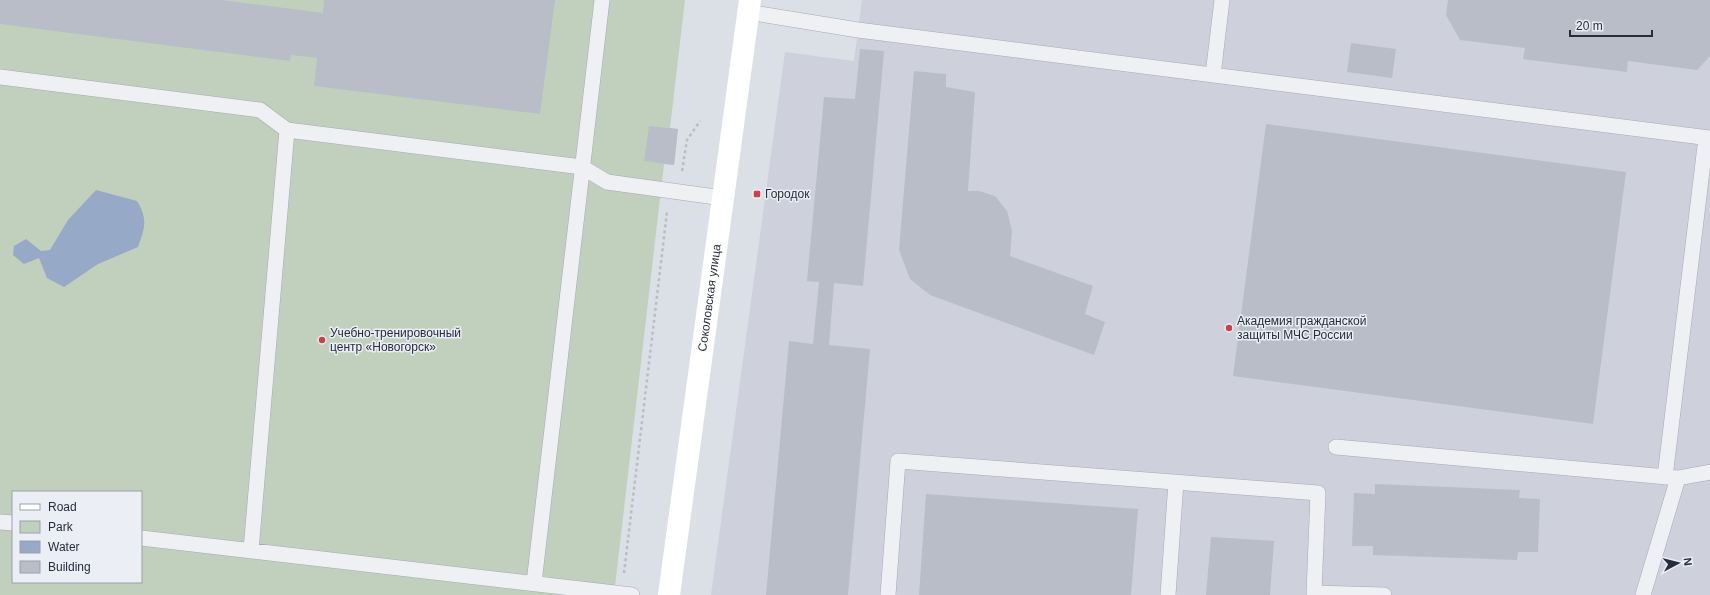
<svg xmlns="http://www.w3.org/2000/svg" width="1710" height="595" viewBox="0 0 1710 595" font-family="Helvetica,sans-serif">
<rect width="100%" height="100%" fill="#dbdfe6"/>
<path fill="#ced1db" d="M862,0H1710V595H711L785,52L854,61Z"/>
<path fill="#c0d0bd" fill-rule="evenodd" d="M0,0H685L670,128L678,129L674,165L664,164L614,595H0ZM13,492H141V582H13Z"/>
<path fill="#96a9c6" d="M96,190L137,201C148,219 145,227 138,247L98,264L64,287L47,278L39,258L24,264L13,255L14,246L26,239L41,251L50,250L68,220Z"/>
<path fill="#b9bdc8" d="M0,0H222L323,13L324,0H555L540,114L314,86L317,58L291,55L290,61L0,24Z
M1448,0H1710V56L1697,70L1628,61L1627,72L1523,59L1525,48L1460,40L1446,15Z
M1351,43L1396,49L1392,78L1347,72Z
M860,49L884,51L863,286L834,283L829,345L870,349L848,595H766L789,341L813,344L819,282L807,281L824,97L855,99Z
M914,71L946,74V87L975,92L968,191H979L995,196L1007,211L1012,231L1010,256L1093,286L1085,314L1105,322L1094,355L930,295L910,279L899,250Z
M1266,124L1626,172L1593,424L1233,376Z
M649,126L678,129L674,165L644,161Z
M1375,484L1520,490L1519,498L1540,499L1538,552H1518L1517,560L1373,555V546H1352L1354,493L1375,494Z
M926,494L1138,509L1131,595H919Z
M1211,537L1274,541L1270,595H1206Z"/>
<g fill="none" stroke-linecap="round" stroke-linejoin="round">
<defs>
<path id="lane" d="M748,12L858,30L1710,138
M1213,75L1222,0
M0,77L260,110L287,130L582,167L607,182L723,198
M1336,447L1678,478L1710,472
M1665,477L1706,138
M0,522L13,523
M141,538L632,595
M251,550L287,130
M534,583L602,0
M888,595L898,461L1318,493L1314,593L1384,595
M1168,595L1176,482
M1643,595L1678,478"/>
</defs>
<use href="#lane" stroke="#a5a9b3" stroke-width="16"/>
<path stroke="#babdc4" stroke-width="2.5" stroke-dasharray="3 3" stroke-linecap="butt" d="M682,171L687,140L700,121
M624,573L667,212"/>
<use href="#lane" stroke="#eef0f4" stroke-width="15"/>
<path stroke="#fff" stroke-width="22" id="s1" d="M669,595L750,0"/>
</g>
<g fill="#cc4049" stroke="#ebeef4" stroke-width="1.5">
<rect x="753" y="190" width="8" height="8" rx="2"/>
<circle cx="1229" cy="328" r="4"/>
<circle cx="322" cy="340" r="4"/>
</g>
<g text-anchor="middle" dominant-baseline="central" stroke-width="3" stroke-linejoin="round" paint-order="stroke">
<g font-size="12" fill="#262c3c" stroke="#ebeef4" text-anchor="start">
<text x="765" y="194">Городок</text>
<text x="1237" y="321">Академия гражданской<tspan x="1237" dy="14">защиты МЧС России</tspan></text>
<text x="330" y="333">Учебно-тренировочный<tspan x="330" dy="14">центр «Новогорск»</tspan></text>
</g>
<g font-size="12" fill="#262c3c" stroke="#ebeef4">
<text stroke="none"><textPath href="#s1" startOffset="300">Соколовская улица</textPath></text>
</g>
</g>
<rect x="12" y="491" width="130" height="92" fill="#ebeef4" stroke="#9ca0aa"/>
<rect x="20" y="504" width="20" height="6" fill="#ffffff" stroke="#9ca0aa"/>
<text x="48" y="511" font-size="12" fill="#262c3c">Road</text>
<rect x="20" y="521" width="20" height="12" fill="#c0d0bd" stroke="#9ca0aa"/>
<text x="48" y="531" font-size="12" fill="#262c3c">Park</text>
<rect x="20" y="541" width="20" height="12" fill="#96a9c6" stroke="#9ca0aa"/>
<text x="48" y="551" font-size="12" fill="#262c3c">Water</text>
<rect x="20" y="561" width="20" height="12" fill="#b9bdc8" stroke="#9ca0aa"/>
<text x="48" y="571" font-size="12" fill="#262c3c">Building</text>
<g transform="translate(1678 563) rotate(83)" stroke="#ebeef4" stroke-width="3" paint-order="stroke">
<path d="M0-3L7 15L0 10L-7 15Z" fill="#262c3c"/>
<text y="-6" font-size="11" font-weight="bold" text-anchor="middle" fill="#262c3c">N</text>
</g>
<path d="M1570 30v6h82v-6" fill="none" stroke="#262c3c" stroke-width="2"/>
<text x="1576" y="30" font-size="12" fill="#262c3c" stroke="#ebeef4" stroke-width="3" paint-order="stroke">20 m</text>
</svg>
